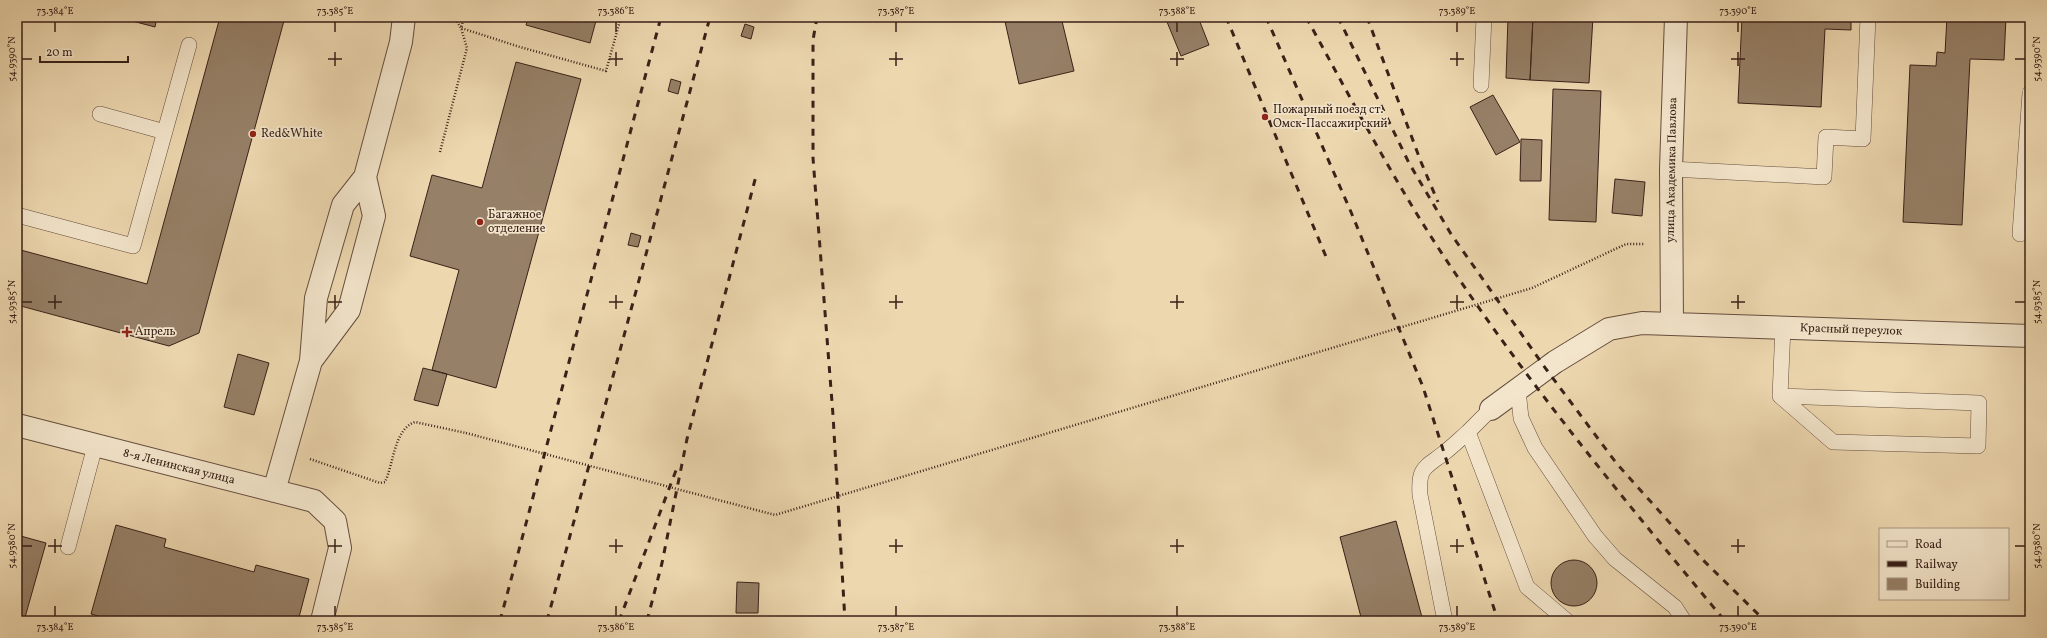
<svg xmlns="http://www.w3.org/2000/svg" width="2047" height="638" viewBox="0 0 2047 638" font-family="Vollkorn,serif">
<rect width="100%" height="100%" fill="#edd7af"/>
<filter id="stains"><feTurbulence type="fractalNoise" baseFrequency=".005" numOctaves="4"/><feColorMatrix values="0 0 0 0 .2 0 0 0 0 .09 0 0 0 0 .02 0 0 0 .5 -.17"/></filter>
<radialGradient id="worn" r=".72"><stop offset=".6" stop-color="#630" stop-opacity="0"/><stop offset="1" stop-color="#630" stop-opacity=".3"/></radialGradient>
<path fill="#968067" stroke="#382118" d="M26,17H41L40,21Z
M117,17H157L155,27Z
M220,17H285L199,333L169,346L17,305V249L147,284Z
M529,17H597L590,43L526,25Z
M1004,17H1061L1074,71L1019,84Z
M1165,17H1198L1209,45L1181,56Z
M1508,17H1533L1530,80L1506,78Z
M1533,17H1593L1589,83L1530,80Z
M1742,17H1851V30L1825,29L1821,107L1738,103Z
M1947,17H2006L2004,60L1970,59L1962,225L1903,222L1910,65L1936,66L1937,52L1945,53Z
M745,24L754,27L751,39L741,36Z
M516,62L581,79L496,388L432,370L459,270L410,256L432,175L482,188Z
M671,79L681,82L678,94L668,91Z
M1553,89L1601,91L1596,222L1549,220Z
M1493,95L1520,142L1496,155L1470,107Z
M1521,139L1542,140L1541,181H1520Z
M1615,179L1645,182L1642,216L1612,213Z
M631,233L641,236L638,247L628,245Z
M238,354L269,363L254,415L224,407Z
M423,368L447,374L438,406L414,400Z
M1396,521L1423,621H1362L1340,537Z
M116,525L166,539L164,547L254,572L256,565L309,579L298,621H117L91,614Z
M17,535L46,543L24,621H17Z
M1551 583a23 23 0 1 1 46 0a23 23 0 1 1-46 0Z
M737,582L759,583L758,613H736Z"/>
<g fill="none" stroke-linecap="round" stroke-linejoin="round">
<defs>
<path id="lane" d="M1481,85L1484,17
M100,114L165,132
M1671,169L1824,177L1826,137L1863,139L1868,17
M17,215L133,246L189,45
M2020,234L2030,93
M1518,390L1521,418L1535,448L1595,536L1615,559L1675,607L1684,621
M1780,396L1979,403L1978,446L1833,442Z
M1780,396L1783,327
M1491,409L1468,432L1527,587L1567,621
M68,547L95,446
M1445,621L1420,495C1418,467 1425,468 1444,453C1453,446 1460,439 1468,432"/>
<path id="street" d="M1672,323L1671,169L1676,17
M311,361L316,298L343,205L365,177
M1491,409L1555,362L1609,329L1642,323L2030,336
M17,425L314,501L335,521L340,548L322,621
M274,491L311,361L349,310L374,216L365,177L401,42L404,17"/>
</defs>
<use href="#lane" stroke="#654e3e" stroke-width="16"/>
<use href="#street" stroke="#654e3e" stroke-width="24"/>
<path stroke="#382118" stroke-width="2.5" stroke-dasharray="1 2" stroke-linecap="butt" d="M464,17L461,28L520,47L606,71L621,17
M440,152L467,48L461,28L454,17
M1532,288L1626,244H1645
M310,459L380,483L385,482C394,463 394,429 415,422L466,433"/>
<use href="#lane" stroke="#f3e5cb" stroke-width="15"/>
<use href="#street" stroke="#f3e5cb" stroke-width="22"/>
<path stroke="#382118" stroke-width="3" stroke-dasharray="7 7" stroke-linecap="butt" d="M817,17L813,40V158L833,415L845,621
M1226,17L1327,259
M1266,17L1351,212L1423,387L1498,621
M1306,17C1354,104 1399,191 1455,273C1537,395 1631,508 1725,621
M1338,17L1409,163L1451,234L1546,369L1617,464L1703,560L1765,621
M1367,17L1421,162L1438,202
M500,621L661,17
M547,621L710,17
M619,621L678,465
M647,621L662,563L687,439L756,176"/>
<path stroke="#382118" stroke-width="2.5" stroke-dasharray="1 2" stroke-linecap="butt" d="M466,433L775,515L1532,288"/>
</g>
<path fill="none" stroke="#382118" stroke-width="1.5" d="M55,22V32M335,22V32M616,22V32M896,22V32M1177,22V32M1457,22V32M1738,22V32M335,52V66M616,52V66M896,52V66M1177,52V66M1457,52V66M1738,52V66M22,59H32M328,59H342M609,59H623M889,59H903M1170,59H1184M1450,59H1464M1731,59H1745M2015,59H2025M55,295V309M335,295V309M616,295V309M896,295V309M1177,295V309M1457,295V309M1738,295V309M22,302H32M48,302H62M328,302H342M609,302H623M889,302H903M1170,302H1184M1450,302H1464M1731,302H1745M2015,302H2025M55,539V553M335,539V553M616,539V553M896,539V553M1177,539V553M1457,539V553M1738,539V553M22,546H32M48,546H62M328,546H342M609,546H623M889,546H903M1170,546H1184M1450,546H1464M1731,546H1745M2015,546H2025M55,606V616M335,606V616M616,606V616M896,606V616M1177,606V616M1457,606V616M1738,606V616"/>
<g fill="#8f2418" stroke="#f3e5cb" stroke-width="1.5">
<circle cx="1265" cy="117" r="4"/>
<circle cx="253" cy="134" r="4"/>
<circle cx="480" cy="222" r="4"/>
<path d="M125 326h4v4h4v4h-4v4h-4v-4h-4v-4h4z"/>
</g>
<g text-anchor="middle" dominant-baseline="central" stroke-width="3.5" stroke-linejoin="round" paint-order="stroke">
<g font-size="12" fill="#382118" stroke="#f3e5cb" text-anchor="start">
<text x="1273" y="110">Пожарный поезд ст.<tspan x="1273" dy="14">Омск-Пассажирский</tspan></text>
<text x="261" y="134">Red&amp;White</text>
<text x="488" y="215">Багажное<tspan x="488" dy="14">отделение</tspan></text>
<text x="135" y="332">Апрель</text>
</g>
<g font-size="12" fill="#382118" stroke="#f3e5cb">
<text transform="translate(1672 170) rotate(-89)">улица Академика Павлова</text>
<text transform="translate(1851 330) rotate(2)">Красный переулок</text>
<text transform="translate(179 467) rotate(14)">8-я Ленинская улица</text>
</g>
</g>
<rect width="2047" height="638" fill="none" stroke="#edd7af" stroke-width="44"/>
<rect x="1879" y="528" width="130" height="72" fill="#f3e5cb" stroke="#a89783"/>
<rect x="1887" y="541" width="20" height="6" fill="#f3e5cb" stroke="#a89783"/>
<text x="1915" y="548" font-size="12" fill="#382118">Road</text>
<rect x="1887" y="561" width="20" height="6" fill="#382118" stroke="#a89783"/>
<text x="1915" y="568" font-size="12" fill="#382118">Railway</text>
<rect x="1887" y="578" width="20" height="12" fill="#968067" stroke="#a89783"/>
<text x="1915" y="588" font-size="12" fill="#382118">Building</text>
<path d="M40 56v6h88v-6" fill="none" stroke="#382118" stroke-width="2"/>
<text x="46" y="56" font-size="12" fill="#382118" stroke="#f3e5cb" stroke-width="3" paint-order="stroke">20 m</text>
<rect x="22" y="22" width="2003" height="594" fill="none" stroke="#382118" stroke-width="1.5"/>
<g font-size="10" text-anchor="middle" fill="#382118">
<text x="55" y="14">73.384°E</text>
<text x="335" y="14">73.385°E</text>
<text x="616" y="14">73.386°E</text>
<text x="896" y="14">73.387°E</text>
<text x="1177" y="14">73.388°E</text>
<text x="1457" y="14">73.389°E</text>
<text x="1738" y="14">73.390°E</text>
<text transform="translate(11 59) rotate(-90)" y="4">54.9390°N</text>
<text transform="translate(2036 59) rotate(-90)" y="4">54.9390°N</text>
<text transform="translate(11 302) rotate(-90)" y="4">54.9385°N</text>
<text transform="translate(2036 302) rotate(-90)" y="4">54.9385°N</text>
<text transform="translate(11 546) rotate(-90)" y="4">54.9380°N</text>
<text transform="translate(2036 546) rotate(-90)" y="4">54.9380°N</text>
<text x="55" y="630">73.384°E</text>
<text x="335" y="630">73.385°E</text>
<text x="616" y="630">73.386°E</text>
<text x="896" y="630">73.387°E</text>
<text x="1177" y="630">73.388°E</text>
<text x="1457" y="630">73.389°E</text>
<text x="1738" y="630">73.390°E</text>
</g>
<rect width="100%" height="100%" filter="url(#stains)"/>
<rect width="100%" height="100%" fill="url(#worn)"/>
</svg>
